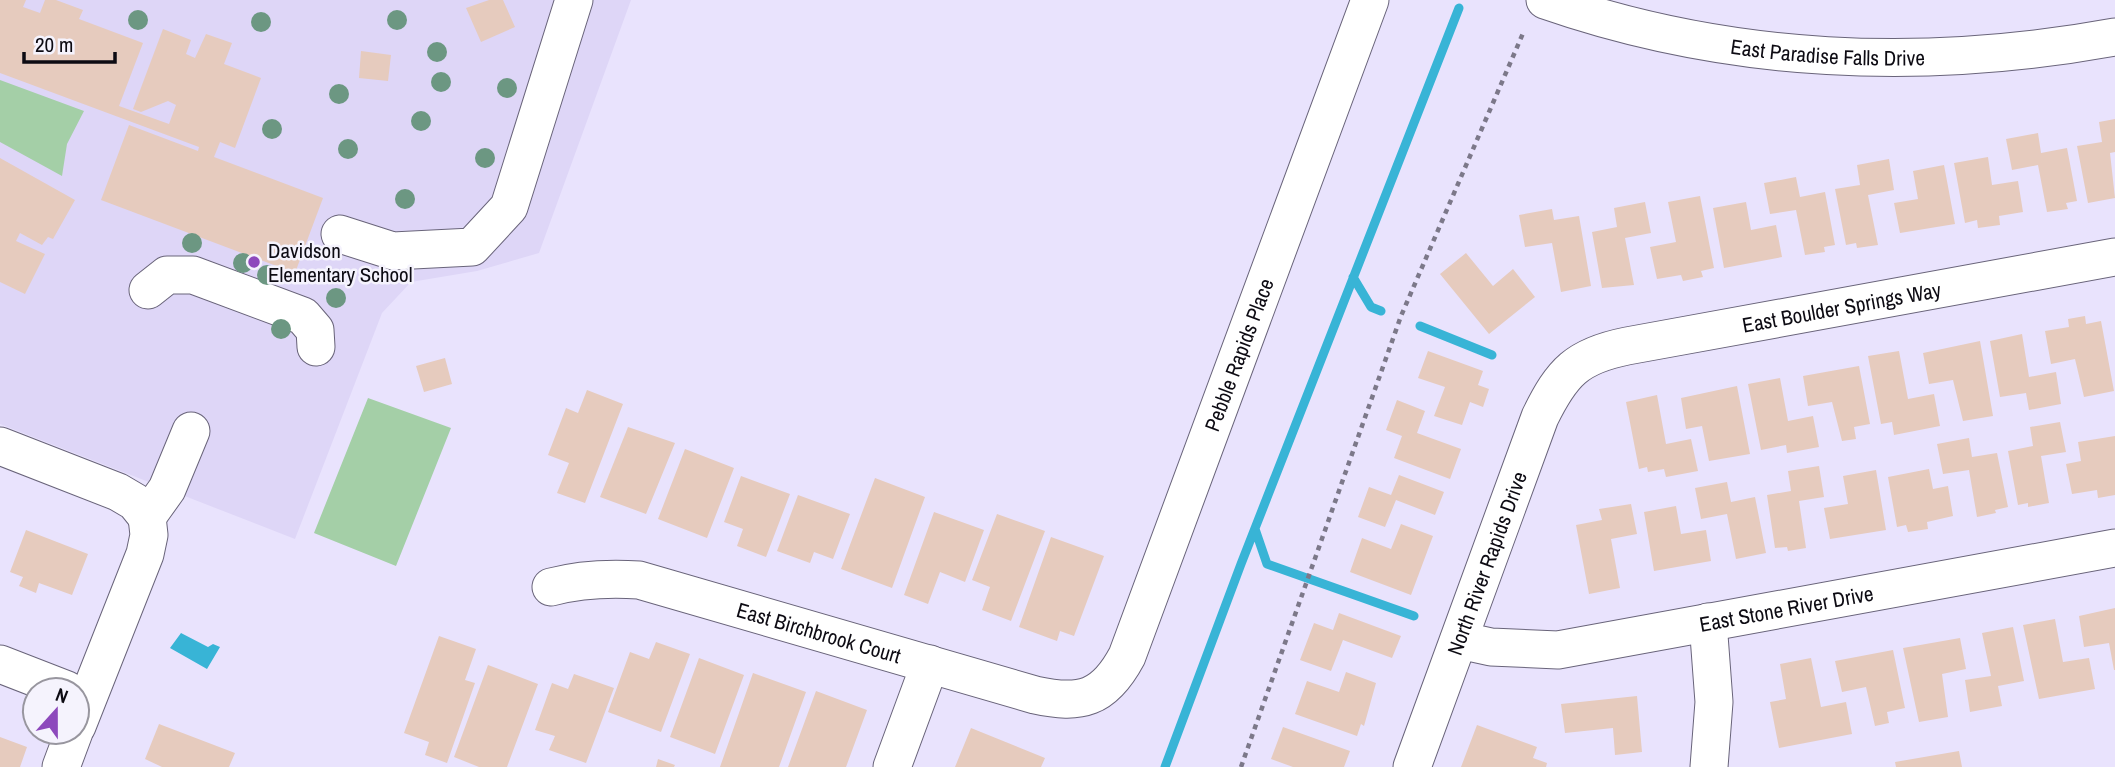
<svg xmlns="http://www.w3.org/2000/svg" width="2115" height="767" viewBox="0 0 2115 767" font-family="'Archivo Narrow',sans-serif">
<rect width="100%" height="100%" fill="#e9e3fd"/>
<path fill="#ded6f7" d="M0,0H631L539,253L477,271L411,282L382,313L295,539L0,424Z"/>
<path fill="#a4cfa7" d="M0,80L84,111L67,144L62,176L0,142Z
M368,398L451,428L396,566L314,533Z"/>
<path fill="#38b4d6" d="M181,633L208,647L213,644L220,647L207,669L170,648Z"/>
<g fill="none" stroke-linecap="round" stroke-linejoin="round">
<path stroke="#38b4d6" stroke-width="9" d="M1353,277L1371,307L1381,311
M1420,326L1492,355
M1255,529L1267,564L1414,616
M1165,767L1241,564L1459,8"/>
</g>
<path fill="#e6cbbe" d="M0,0H26L23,7L40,13L45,0H56L83,10L79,19L143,43L119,106L169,124L176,105L168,101L141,112L133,109L163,29L191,40L186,54L195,58L206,34L232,43L224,64L261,78L235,148L220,142L214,157L323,198L295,273L101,200L129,125L198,151L199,147L0,73Z
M489,0H503L515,27L481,42L466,8Z
M361,51L391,55L388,81L359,78Z
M2115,119V152L2110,153L2115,198L2088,203L2077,146L2102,142L2099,122Z
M2038,133L2041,153L2067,148L2077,201L2066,203L2068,209L2047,212L2038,165L2012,170L2006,139Z
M1988,157L1992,185L2018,181L2023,212L1999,216L2000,225L1978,228L1977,220L1965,223L1954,163Z
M0,158L75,200L53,239L48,237L42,245L20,233L16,241L45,254L25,294L0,282Z
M1889,159L1894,190L1868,195L1878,245L1857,248L1856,243L1846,245L1835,189L1860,185L1857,165Z
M1944,165L1955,224L1900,233L1894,203L1918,199L1913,171Z
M1796,177L1800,197L1825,192L1835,245L1824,247L1825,252L1805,255L1796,210L1770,214L1764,183Z
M1700,196L1714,268L1701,271L1703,277L1683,281L1681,275L1657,279L1650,247L1676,242L1668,202Z
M1645,202L1651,233L1625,238L1634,285L1602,288L1592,232L1617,227L1614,208Z
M1746,202L1751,230L1776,225L1782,257L1724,268L1713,208Z
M1552,209L1554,220L1579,216L1591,286L1561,292L1552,243L1525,247L1519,215Z
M1466,253L1493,286L1513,269L1535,297L1489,334L1440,274Z
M2085,316L2086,324L2101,321L2114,391L2084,397L2075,359L2051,364L2045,331L2069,327L2068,319Z
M2022,334L2029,377L2056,372L2061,404L2029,410L2026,393L2000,397L1990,341Z
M1980,341L1993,416L1963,421L1953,380L1929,384L1923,353Z
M1428,351L1483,371L1478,385L1489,389L1483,407L1470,402L1462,425L1434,416L1445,387L1418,378Z
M1899,351L1908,399L1934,394L1940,426L1894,435L1892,422L1881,424L1868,356Z
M445,358L452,384L424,392L416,366Z
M1859,366L1870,424L1854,427L1856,439L1842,441L1832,402L1808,406L1803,376Z
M1780,378L1788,421L1813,416L1819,447L1787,453L1786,445L1761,450L1748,384Z
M1737,386L1750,454L1709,461L1702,426L1686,429L1681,398Z
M587,390L623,404L585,503L557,493L569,463L548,455L566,408L578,413Z
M1657,395L1666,444L1691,439L1698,471L1666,477L1664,469L1648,472L1647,467L1639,469L1626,402Z
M1397,400L1425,411L1417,433L1461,449L1450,479L1394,458L1402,436L1386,430Z
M2060,422L2066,452L2041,456L2049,503L2028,507V503L2018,505L2008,451L2033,446L2030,427Z
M628,427L675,443L646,514L600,497Z
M2115,436V495L2098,498L2097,490L2072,494L2066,464L2081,461L2078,442Z
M1969,438L1972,457L1997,453L2008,507L1995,510L1996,513L1977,517L1969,470L1943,474L1937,444Z
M685,449L734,468L707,538L658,519Z
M1819,466L1824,497L1799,501L1806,548L1788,551L1787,547L1775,548L1767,495L1791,491L1788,471Z
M1929,469L1933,489L1948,486L1953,516L1927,522L1928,529L1908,532L1906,525L1897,527L1888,477Z
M1876,470L1886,530L1830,539L1824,508L1848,504L1843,476Z
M1399,475L1444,492L1435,515L1396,500L1385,527L1358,517L1369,487L1391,495Z
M741,476L790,494L766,557L737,546L743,529L724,522Z
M875,478L925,497L892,588L841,569Z
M1727,482L1731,502L1755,497L1766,553L1736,559L1727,514L1701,519L1695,488Z
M798,495L850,514L833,559L814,552L810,563L777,551Z
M1631,504L1637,534L1611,539L1620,588L1589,594L1576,525L1602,520L1599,509Z
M1676,506L1681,534L1706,530L1711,561L1654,571L1644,512Z
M934,512L984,530L965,582L940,572L928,604L904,595Z
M997,514L1045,531L1011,621L982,610L990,587L972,580Z
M1401,524L1433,536L1411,595L1350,572L1362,538L1391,549Z
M26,530L88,554L72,595L39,583L36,593L19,586L23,577L10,572Z
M1051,537L1104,556L1074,636L1060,631L1057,641L1019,627Z
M2115,608V670H2114L2109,643L2084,647L2079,616Z
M1339,613L1401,636L1392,658L1343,640L1331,671L1300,660L1314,623L1333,630Z
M2055,619L2063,662L2089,658L2095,689L2039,699L2023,625Z
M2013,627L2024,681L1998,686L2002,706L1970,712L1965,680L1991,676L1982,633Z
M439,636L476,649L465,680L475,683L447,763L425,755L429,742L404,733Z
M1960,638L1966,669L1942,674L1948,717L1919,722L1903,648Z
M656,642L690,654L661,732L608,712L630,652L649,659Z
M1893,650L1905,708L1887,712L1889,723L1875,726L1866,687L1842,692L1835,661Z
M699,658L744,675L715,754L670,737Z
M1811,658L1821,707L1846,702L1852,734L1779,748L1770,702L1786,699L1780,664Z
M488,665L538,684L507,767H479L454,757Z
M1346,672L1376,683L1364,726L1361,724L1357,736L1295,714L1307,681L1339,692Z
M753,673L806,692L779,767H720Z
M574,674L614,688L586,763L549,750L555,736L535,730L552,683L568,689Z
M816,691L867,710L846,767H788Z
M1637,696L1642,752L1615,755L1613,728L1565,733L1561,704Z
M159,724L235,753L229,767H162L145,759Z
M1477,725L1537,747L1533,758L1547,763L1546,767H1461Z
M1283,727L1350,751L1344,767H1293L1271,759Z
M971,728L1045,758L1041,767H955Z
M0,737L27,747L20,767H0Z
M1959,751L1962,767H1896L1895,762Z
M658,759L675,765L674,767H656Z"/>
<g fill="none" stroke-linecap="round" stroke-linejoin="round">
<defs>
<g id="minor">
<path id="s1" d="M1545,0C1729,64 1924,72 2115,37"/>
<path d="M340,234L393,251L472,247L509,207L574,0"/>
<path d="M148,290L167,275H193L303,316L315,330L316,347"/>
<path d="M0,446L118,492L135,502L147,517"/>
<path d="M147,517L167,489L191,431"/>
<path id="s2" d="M551,587C581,579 608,578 639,580L1035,695C1081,705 1104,699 1127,656L1370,0"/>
<path d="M1708,622L1714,702L1709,767"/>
<path id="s3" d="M1459,640L1491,647L1558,650L2115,548"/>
<path d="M0,664L67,690"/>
<path d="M77,726L145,554L149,535L147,517"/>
<path d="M61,767L74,732"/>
<path d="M892,767L930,664"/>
<path id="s4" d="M1412,767L1540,417C1562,372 1577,356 1627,346L2115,257"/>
</g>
</defs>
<use href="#minor" stroke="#69647a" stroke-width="39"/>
<path stroke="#7c7889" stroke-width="4.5" stroke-dasharray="5 5" stroke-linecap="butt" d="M1241,767L1401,316L1524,31"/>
<use href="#minor" stroke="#fff" stroke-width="37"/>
</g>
<g fill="#6c9782">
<circle cx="138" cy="20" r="10"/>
<circle cx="397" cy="20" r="10"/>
<circle cx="261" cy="22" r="10"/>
<circle cx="437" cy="52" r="10"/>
<circle cx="441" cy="82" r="10"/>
<circle cx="507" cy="88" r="10"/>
<circle cx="339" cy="94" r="10"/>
<circle cx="421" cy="121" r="10"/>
<circle cx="272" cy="129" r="10"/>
<circle cx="348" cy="149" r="10"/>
<circle cx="485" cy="158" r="10"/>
<circle cx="405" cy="199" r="10"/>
<circle cx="192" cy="243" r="10"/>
<circle cx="243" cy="263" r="10"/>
<circle cx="267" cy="275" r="10"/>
<circle cx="336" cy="298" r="10"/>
<circle cx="281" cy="329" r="10"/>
</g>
<circle fill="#8d49bc" stroke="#f5f3fd" stroke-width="2.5" cx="254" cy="262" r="7"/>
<g text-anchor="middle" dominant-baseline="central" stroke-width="5" stroke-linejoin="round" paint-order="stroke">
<g font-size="21" fill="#0d0b13" stroke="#f5f3fd">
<text stroke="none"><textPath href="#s1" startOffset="289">East Paradise Falls Drive</textPath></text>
<text stroke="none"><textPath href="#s4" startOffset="709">East Boulder Springs Way</textPath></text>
<text stroke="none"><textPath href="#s2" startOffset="933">Pebble Rapids Place</textPath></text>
<text stroke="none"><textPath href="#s4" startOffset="217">North River Rapids Drive</textPath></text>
<text stroke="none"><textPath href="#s3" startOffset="332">East Stone River Drive</textPath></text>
<text stroke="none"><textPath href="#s2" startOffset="276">East Birchbrook Court</textPath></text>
</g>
<g font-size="21" fill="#0d0b13" stroke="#f5f3fd" text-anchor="start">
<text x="268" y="250">Davidson<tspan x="268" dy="24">Elementary School</tspan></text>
</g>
</g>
<g transform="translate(56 711) rotate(21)"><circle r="33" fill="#f5f3fd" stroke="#98969f" stroke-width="2"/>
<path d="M0-5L12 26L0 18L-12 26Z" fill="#8d49bc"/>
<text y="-10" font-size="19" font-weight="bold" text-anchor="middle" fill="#0d0b13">N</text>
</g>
<path d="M24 52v10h91v-10" fill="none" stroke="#0d0b13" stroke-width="3.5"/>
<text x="35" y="52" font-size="21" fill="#0d0b13" stroke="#f5f3fd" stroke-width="5" paint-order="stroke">20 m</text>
</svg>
